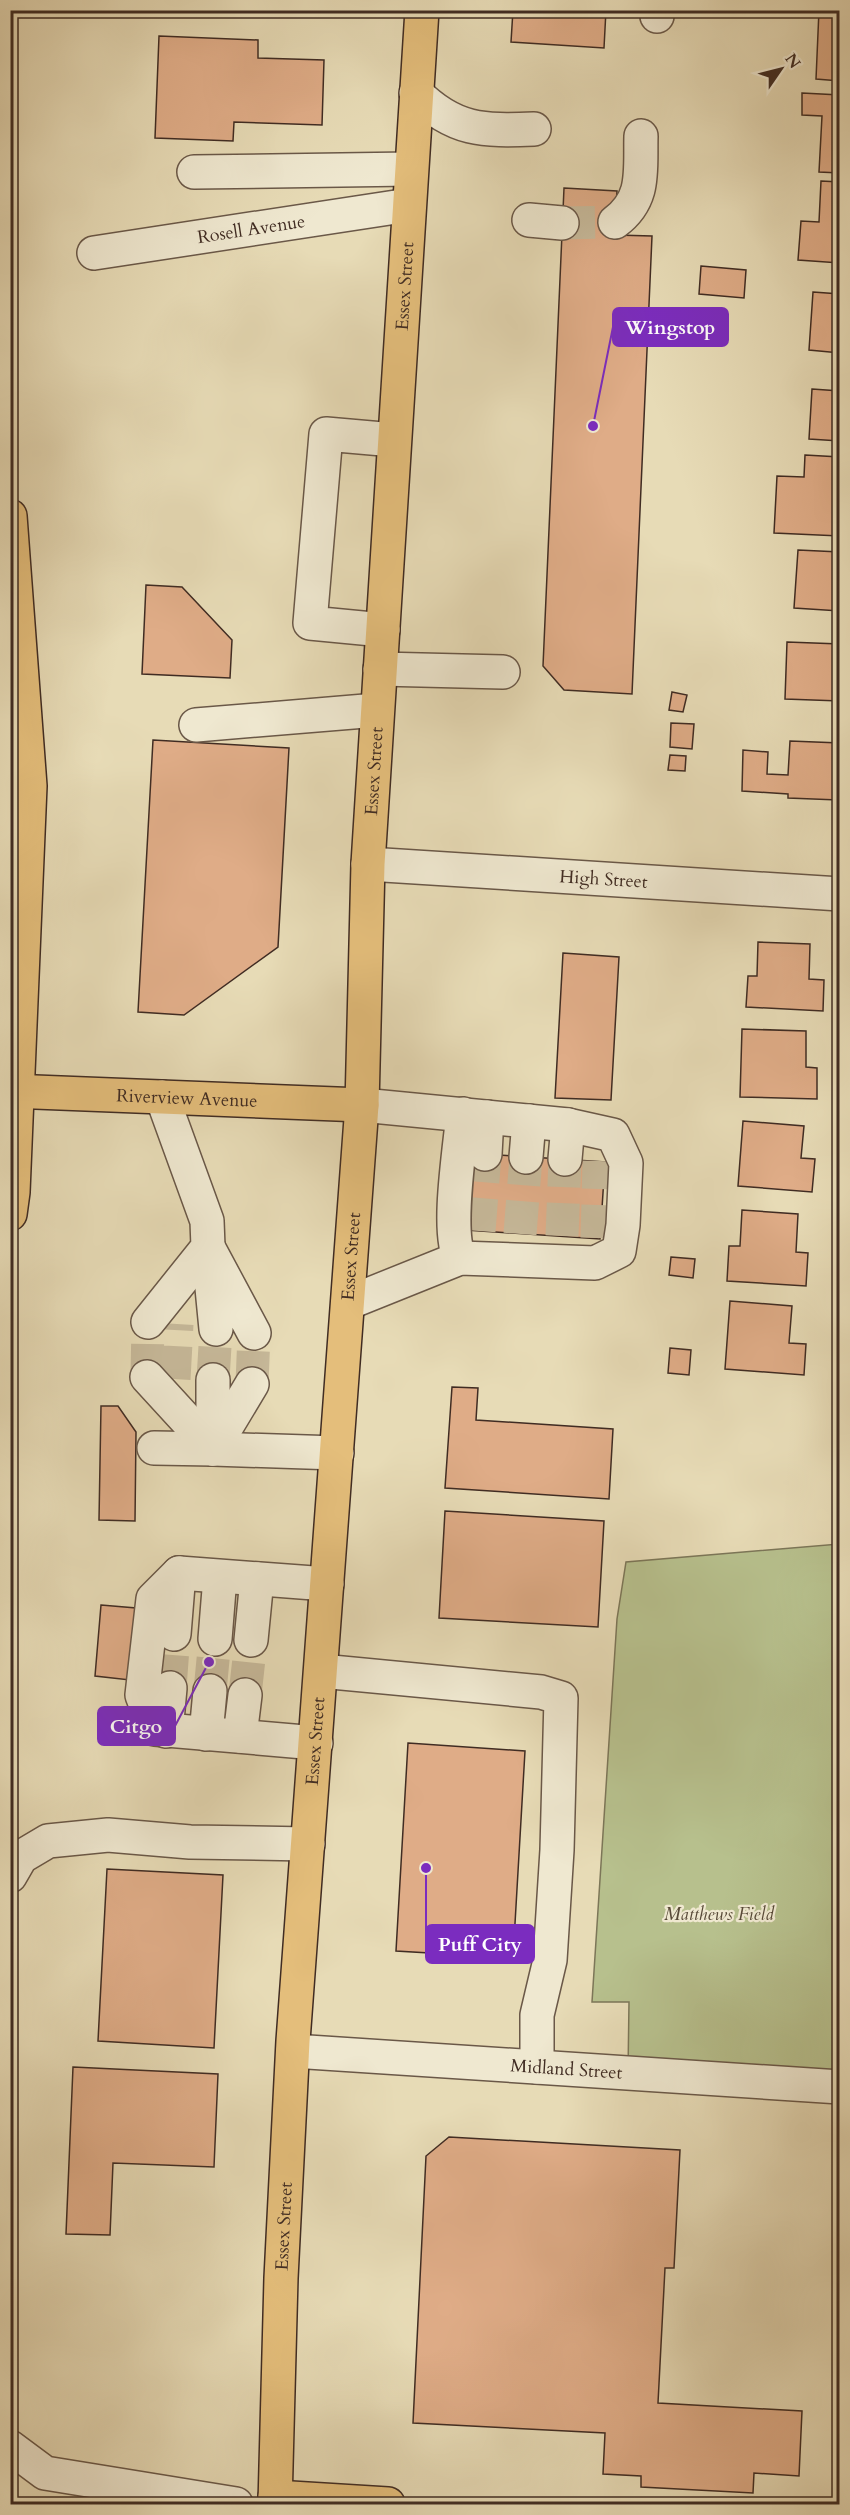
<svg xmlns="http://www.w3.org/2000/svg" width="850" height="2515" viewBox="0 0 850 2515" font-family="Cardo,serif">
<rect width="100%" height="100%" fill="#e7dbb6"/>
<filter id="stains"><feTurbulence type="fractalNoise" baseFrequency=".00333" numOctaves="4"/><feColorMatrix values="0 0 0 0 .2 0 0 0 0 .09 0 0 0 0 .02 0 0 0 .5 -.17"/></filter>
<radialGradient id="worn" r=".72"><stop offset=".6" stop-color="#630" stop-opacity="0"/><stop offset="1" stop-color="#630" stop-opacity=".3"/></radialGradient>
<path fill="#b7c08d" stroke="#7c7658" stroke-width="1.5" d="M839,1544V2087L628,2073L629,2002H592L617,1619L626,1562Z"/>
<path fill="#dfac87" stroke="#402c23" stroke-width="1.5" d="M513,10H606L604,48L511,42Z
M819,10H840V81L816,79Z
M159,36L258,40V58L324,60L322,125L234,122L233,141L155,138Z
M802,93L840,95V173L819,172L822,116L802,115Z
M821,181L840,182V263L798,260L801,221L819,222Z
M564,188L617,191L615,235L652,236L632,694L564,690L543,666Z
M701,266L746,270L744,298L699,294Z
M813,292L840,294V353L809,350Z
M812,389L840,391V441L809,439Z
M805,455L840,457V536L774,533L777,476L804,477Z
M798,550L840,552V611L794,608Z
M146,585L182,587L232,640L230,678L142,674Z
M787,642L840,644V701L785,699Z
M672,692L687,695L683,712L669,710Z
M671,723L694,724L692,749L670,747Z
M153,740L289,748L278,947L184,1015L138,1012Z
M790,741L840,743L838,800L788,798V794L742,791L743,750L768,752L767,774L788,775Z
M670,755L686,756L685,771L668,770Z
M758,942L810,944L809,979L824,980L823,1011L746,1007L748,976H757Z
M563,953L619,957L611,1100L555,1098Z
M742,1029L806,1031V1067L817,1068V1099L740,1097Z
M743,1121L804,1126L801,1158L815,1159L812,1192L738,1186Z
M470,1153L605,1162L600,1239L466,1230Z
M742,1210L798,1214L796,1252L808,1253L806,1286L727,1281L729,1246H740Z
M671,1257L695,1259L693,1278L669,1275Z
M730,1301L792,1306L789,1343L806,1344L804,1375L725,1369Z
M670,1348L691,1350L689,1375L668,1373Z
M452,1387L478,1388L476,1420L613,1429L609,1499L445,1488Z
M101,1406H118L136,1432L135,1521L99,1520Z
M445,1511L604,1521L598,1627L439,1618Z
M101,1605L136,1608L130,1680L95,1676Z
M408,1743L525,1751L513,1958L396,1951Z
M107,1869L223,1875L214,2048L98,2041Z
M73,2067L218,2074L214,2167L113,2163L110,2235L66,2234Z
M449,2137L680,2150L674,2268H665L658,2403L802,2411L799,2476L754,2473L753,2493L641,2487V2476L603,2474L605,2433L413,2423L426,2156Z"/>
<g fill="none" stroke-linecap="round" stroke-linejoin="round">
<path stroke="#c6b899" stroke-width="33" stroke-dasharray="33 16" stroke-linecap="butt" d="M562,223L615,222
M479,1231L485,1154
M520,1234L526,1157
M562,1236L565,1159
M597,1238L599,1161
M147,1377L148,1322
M174,1379L177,1324
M213,1380L216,1329
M252,1384L254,1333
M170,1688L174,1634
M210,1691L215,1639
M245,1695L251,1640"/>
<defs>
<g id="minor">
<path d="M657,16V10"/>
<path d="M416,93C454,131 483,131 534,129"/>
<path d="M194,172L411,169"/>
<path d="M529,220L562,223"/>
<path d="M615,222C646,199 640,171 641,136"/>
<path id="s1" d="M94,253L409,205"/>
<path d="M383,630L310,623L326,434L394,440"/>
<path d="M380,669L503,672"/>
<path d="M196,725L377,710"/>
<path id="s2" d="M368,864L840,894"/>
<path d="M485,1154L487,1117"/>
<path d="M526,1157L529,1121"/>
<path d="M565,1159L568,1125"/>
<path d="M460,1258C446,1233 460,1147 463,1114"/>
<path d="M348,1303L460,1258L595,1263L619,1251L623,1225L626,1163L613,1135L568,1125L362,1105"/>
<path d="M148,1322L208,1247L207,1221L162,1097"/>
<path d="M216,1329L208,1247L254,1333"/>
<path d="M147,1377L213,1449L337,1453"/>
<path d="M213,1380V1449"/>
<path d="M154,1448L213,1449"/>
<path d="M213,1449L252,1384"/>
<path d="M174,1634L179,1573"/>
<path d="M215,1639L220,1577"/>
<path d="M251,1640L257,1579"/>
<path d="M321,1671L541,1692L561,1698L557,1850L550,1960L537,2015V2067"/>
<path d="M166,1731L170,1688"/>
<path d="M206,1734L210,1691"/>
<path d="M240,1736L245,1695"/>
<path d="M316,1743L155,1729L142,1695L153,1599L179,1573L327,1584"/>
<path d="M10,1876L21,1857L48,1841L108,1835L190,1842L308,1844"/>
<path id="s3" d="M293,2051L840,2087"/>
<path d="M10,2447L45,2473L236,2504"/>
</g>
<g id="major">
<path id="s4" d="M10,1091L362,1105"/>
<path id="s5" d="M275,2504L281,2278L293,2041L362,1105L368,864L422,10"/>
</g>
<path id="highway" d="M10,516L30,786L13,1192L10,1214
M275,2497L388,2504"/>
</defs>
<use href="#minor" stroke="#6a5848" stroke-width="36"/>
<use href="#major" stroke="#402c23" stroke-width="36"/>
<use href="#highway" stroke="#402c23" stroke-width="36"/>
<use href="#minor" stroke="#efe8d0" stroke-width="33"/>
<use href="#major" stroke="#e4be7b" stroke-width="33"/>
<use href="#highway" stroke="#e4be7b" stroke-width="33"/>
</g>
<g text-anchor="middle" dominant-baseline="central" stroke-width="4.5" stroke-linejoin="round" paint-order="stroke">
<g font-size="18" fill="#402c23" stroke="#efe8d0">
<text stroke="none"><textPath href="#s1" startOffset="159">Rosell Avenue</textPath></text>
<text stroke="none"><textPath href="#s5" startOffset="2222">Essex Street</textPath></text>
<text stroke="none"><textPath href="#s5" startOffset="1736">Essex Street</textPath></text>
<text stroke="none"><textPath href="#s2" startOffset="236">High Street</textPath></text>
<text stroke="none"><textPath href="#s4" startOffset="177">Riverview Avenue</textPath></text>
<text stroke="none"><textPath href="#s5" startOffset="1250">Essex Street</textPath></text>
<text stroke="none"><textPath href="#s5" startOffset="764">Essex Street</textPath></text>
<text stroke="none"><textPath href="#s3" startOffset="274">Midland Street</textPath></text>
<text stroke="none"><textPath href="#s5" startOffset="278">Essex Street</textPath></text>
</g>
<g font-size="18" font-style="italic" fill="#584a38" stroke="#efe8d0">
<text x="719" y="1914">Matthews Field</text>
</g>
</g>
<path fill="none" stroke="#7b2cbf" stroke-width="2" d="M593 426L613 327M209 1662L175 1726M426 1868L426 1944"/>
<g fill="#7b2cbf" stroke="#efe8d0" stroke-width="2">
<circle cx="593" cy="426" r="6"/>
<circle cx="209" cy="1662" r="6"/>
<circle cx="426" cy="1868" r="6"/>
</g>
<g fill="#7b2cbf" stroke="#7b2cbf" stroke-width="2">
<rect x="613" y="308" width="115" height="38" rx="6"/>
<rect x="98" y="1707" width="77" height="38" rx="6"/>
<rect x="426" y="1925" width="108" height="38" rx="6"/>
</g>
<g font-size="20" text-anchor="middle" font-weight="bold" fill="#fff">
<text x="670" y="334">Wingstop</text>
<text x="136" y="1733">Citgo</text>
<text x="480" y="1951">Puff City</text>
</g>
<rect width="850" height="2515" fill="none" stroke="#e7dbb6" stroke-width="36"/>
<rect x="12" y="12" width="826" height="2491" fill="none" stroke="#402c23" stroke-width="3"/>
<rect x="18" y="18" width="814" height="2479" fill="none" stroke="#402c23" stroke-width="1.5"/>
<g transform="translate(781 69) rotate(55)" stroke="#efe8d0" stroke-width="4.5" paint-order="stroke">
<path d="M0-4.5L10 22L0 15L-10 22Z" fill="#402c23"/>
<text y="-9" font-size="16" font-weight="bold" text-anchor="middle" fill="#402c23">N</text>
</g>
<rect width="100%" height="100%" filter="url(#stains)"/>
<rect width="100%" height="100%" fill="url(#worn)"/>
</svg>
